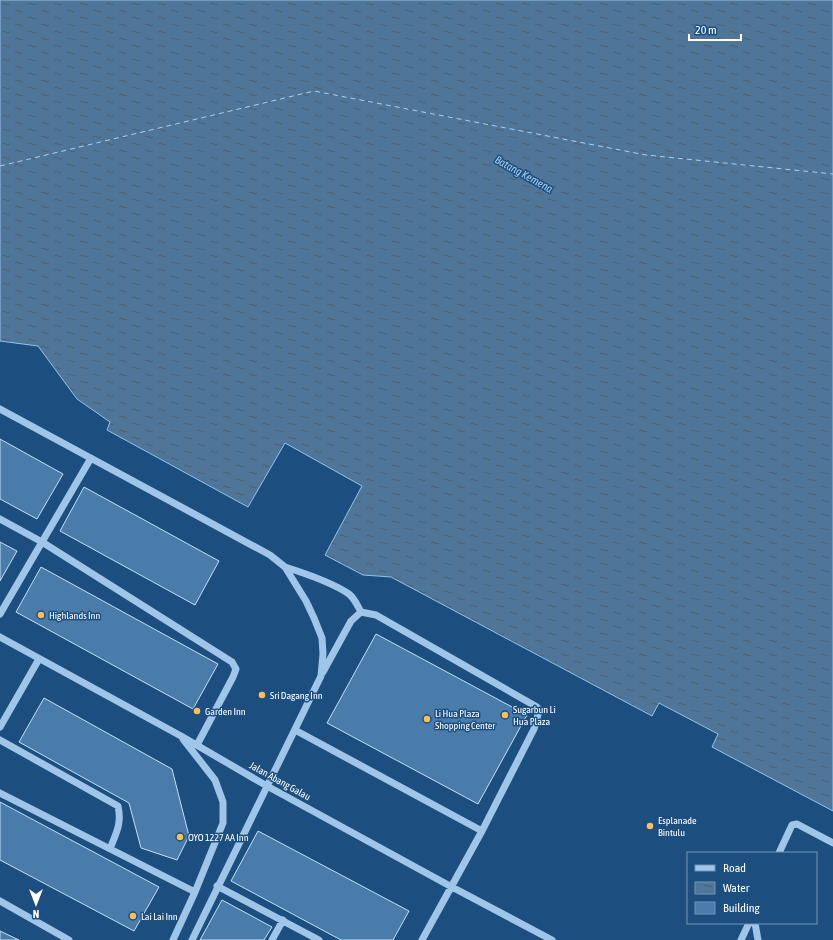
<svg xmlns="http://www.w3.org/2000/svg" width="833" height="940" viewBox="0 0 833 940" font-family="'Asap Condensed',sans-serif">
<defs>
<pattern id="water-ripples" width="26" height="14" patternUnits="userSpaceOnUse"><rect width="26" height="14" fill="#4f7598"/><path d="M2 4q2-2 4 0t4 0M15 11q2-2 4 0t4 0" fill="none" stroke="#4d5e6e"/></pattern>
</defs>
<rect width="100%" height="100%" fill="#1c4f7f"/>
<path fill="url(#water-ripples)" stroke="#92c3eb" d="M0,0H833V811L712,747L718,734L659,703L652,716L391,577L363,575L325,555L362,486L285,443L248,507L107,430L110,422L77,399L38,346L0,341Z"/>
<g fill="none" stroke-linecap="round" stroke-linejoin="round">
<path stroke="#aad0f1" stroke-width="1" stroke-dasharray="5 4" stroke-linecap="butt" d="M0,166L314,91L646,155L833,174"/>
</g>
<path fill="#497cab" stroke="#c3dff7" d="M0,439L63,474L37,519L0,499Z
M84,487L219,561L195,605L60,531Z
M0,542L17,551L0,581Z
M41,567L218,664L193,709L16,612Z
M376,634L527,715L478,804L327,723Z
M44,698L172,769L189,836L177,860L141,848L129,803L19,742Z
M0,802L159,887L134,931L0,860Z
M258,831L409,911L393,940H341L231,881Z
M222,900L272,927L264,940H200Z
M0,931L19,940H0Z"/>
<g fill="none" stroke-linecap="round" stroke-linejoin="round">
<path stroke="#9fc6e9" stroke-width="7" d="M0,409L270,555L285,567L306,601L314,618L322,638L323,654L321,676L192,940
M0,519L42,542L232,662L236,669L233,677L197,745
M285,567C304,573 333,583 349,594C355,599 357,605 361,612
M0,614L91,458
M0,637L181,736L267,786L450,886L552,940
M323,672L351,621L361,612L376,615L537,707L539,711L534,729L482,831L422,940
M0,727L39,659
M295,730L482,831
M0,740L118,806C122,824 116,833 110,849
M0,793L195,892
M779,853L792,825L797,824L833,843
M217,886L319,940
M0,901L69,940
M755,923L758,940
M173,940L195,892L223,823V802L215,780L183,739
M272,940L283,920
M741,940L749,923"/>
</g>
<g fill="#f9bf5c" stroke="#1c4f7f" stroke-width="1.5">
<circle cx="41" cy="615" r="4"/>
<circle cx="262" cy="695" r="4"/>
<circle cx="197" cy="711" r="4"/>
<circle cx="505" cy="715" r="4"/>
<circle cx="427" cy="719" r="4"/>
<circle cx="650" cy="826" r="4"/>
<circle cx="180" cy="837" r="4"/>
<circle cx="133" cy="916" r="4"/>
</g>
<g text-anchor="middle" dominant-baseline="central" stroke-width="3" stroke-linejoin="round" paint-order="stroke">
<g font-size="10" fill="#fff" stroke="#1c4f7f" text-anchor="start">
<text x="49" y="615">Highlands Inn</text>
<text x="270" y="695">Sri Dagang Inn</text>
<text x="513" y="709">Sugarbun Li<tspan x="513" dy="12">Hua Plaza</tspan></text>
<text x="205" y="711">Garden Inn</text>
<text x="435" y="713">Li Hua Plaza<tspan x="435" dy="12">Shopping Center</tspan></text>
<text x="658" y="820">Esplanade<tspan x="658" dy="12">Bintulu</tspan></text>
<text x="188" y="837">OYO 1227 AA Inn</text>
<text x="141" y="916">Lai Lai Inn</text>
</g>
<g font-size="10" fill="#fff" stroke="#1c4f7f">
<text transform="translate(280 781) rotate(29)">Jalan Abang Galau</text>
</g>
<g font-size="11" font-style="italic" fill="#aad0f1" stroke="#1c4f7f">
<text transform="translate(524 174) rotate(29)">Batang Kemena</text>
</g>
</g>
<rect x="687" y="852" width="130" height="72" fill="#1c4f7f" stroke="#7795b2"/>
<rect x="695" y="865" width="20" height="6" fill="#9fc6e9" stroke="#7795b2"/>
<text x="723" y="872" font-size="12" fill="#ffffff">Road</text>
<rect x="695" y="882" width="20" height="12" fill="url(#water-ripples)" stroke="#7795b2"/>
<text x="723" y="892" font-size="12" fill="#ffffff">Water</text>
<rect x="695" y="902" width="20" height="12" fill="#497cab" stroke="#7795b2"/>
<text x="723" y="912" font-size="12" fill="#ffffff">Building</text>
<g transform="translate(36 904) rotate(180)" stroke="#1c4f7f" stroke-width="3" paint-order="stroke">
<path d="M0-3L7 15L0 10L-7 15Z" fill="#ffffff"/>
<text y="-6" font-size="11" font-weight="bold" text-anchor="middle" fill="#ffffff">N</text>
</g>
<path d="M689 34v6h52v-6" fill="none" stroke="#ffffff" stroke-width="2"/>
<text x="695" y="34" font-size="12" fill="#ffffff" stroke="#1c4f7f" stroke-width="3" paint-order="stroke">20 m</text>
</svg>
